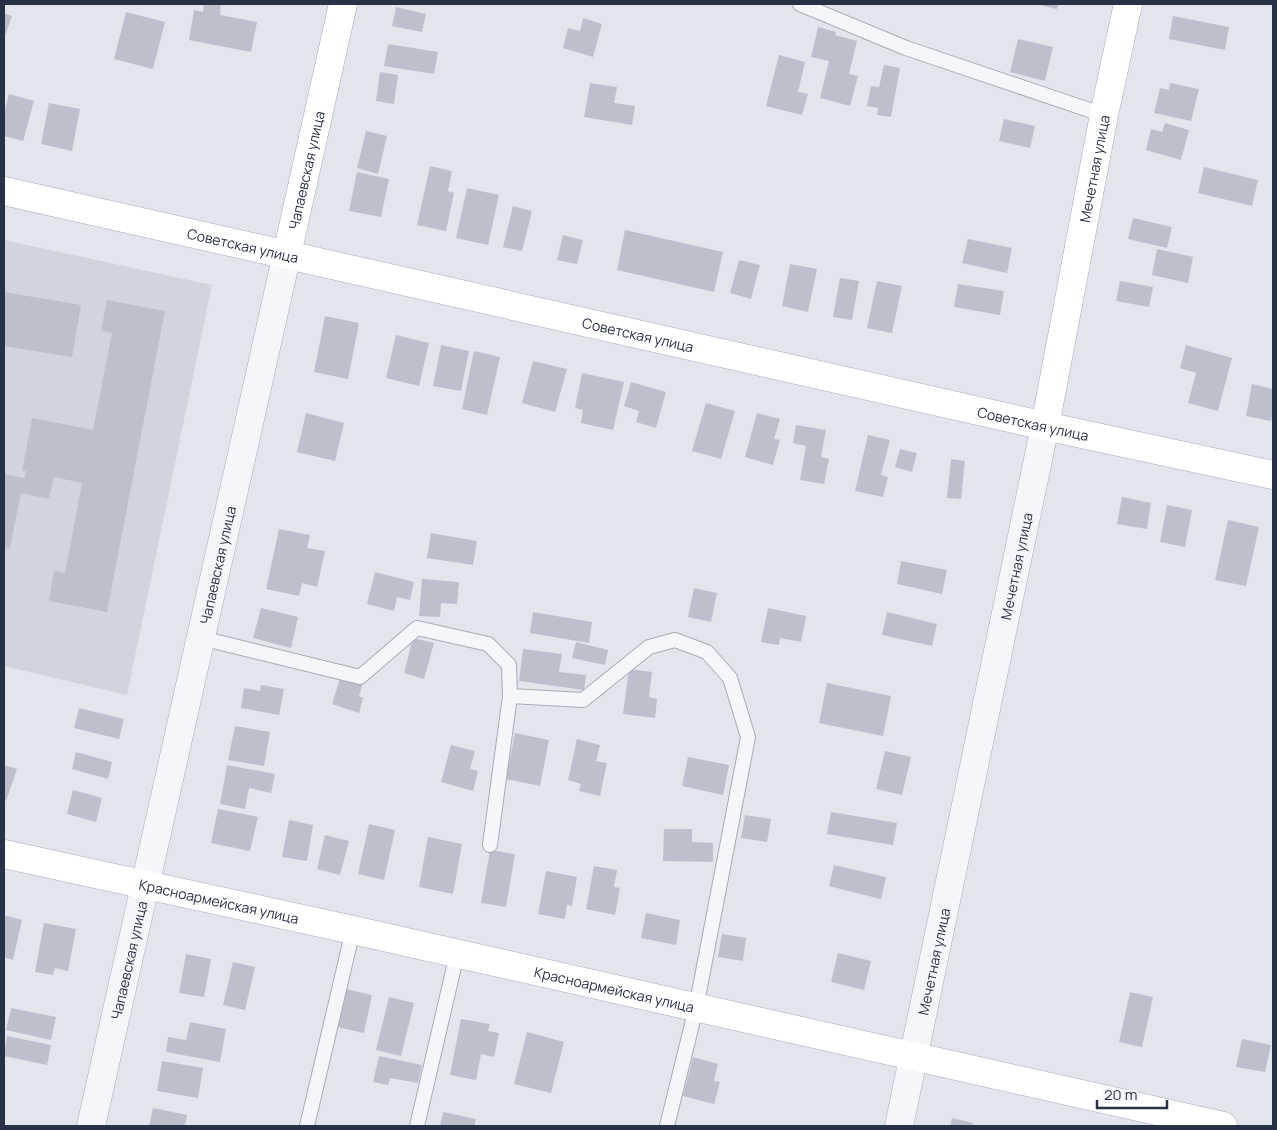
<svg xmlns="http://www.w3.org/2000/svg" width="1277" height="1130" viewBox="0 0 1277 1130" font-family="Manrope,sans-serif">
<rect width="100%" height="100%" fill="#e2e5ec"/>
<path fill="#d0d4de" d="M4,240L212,285L127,695L4,666Z"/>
<path fill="#bcc0cc" d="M204,4H221L220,15L257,22L251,52L189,40L194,10L203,12Z
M1035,4H1059L1057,9Z
M396,7L426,14L422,32L392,26Z
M126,12L165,22L153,69L114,59Z
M4,13L12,16L4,39Z
M1173,16L1229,27L1225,50L1169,39Z
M583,18L602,24L593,57L563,48L568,28L580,31Z
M818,27L836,32L835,35L857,41L849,74L858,76L850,106L820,98L829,61L811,57Z
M1018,39L1053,47L1045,81L1010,72Z
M388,44L438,52L434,74L384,66Z
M779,55L805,62L798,92L808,94L802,115L766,106Z
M884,65L900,68L891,117L877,115L878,108L867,106L871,86L879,87Z
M380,72L398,75L394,104L376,101Z
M590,83L617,87L614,103L635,106L632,125L584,117Z
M1170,83L1199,89L1191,121L1154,113L1160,88L1169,90Z
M9,94L34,101L23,141L4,136V113Z
M49,103L80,109L72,151L41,144Z
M1004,119L1035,126L1030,148L999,141Z
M1165,123L1189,130L1181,160L1146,150L1151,129L1162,132Z
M366,131L387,136L378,174L357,168Z
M430,166L452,171L448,191L454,193L446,231L417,225Z
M1204,167L1258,180L1252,206L1198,193Z
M357,172L389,179L381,217L349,211Z
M467,188L499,195L488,245L456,238Z
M513,206L532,211L522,251L503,247Z
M1133,218L1172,227L1167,248L1128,239Z
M625,230L723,252L714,292L617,270Z
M563,235L583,240L577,264L557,260Z
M968,239L1012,248L1007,273L962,263Z
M1157,249L1193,257L1188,283L1152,275Z
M739,260L760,265L751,299L730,293Z
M790,264L817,269L808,312L782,306Z
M840,278L859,281L852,320L833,317Z
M877,281L902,286L892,333L867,328Z
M1120,281L1153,287L1149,307L1116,301Z
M958,284L1004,291L1000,315L954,307Z
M4,292L81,305L72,357L4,346Z
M107,300L165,311L107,612L49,601L54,571L65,573L82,483L54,477L49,499L21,493L10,548L4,547V474L24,478L26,471H22L32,418L93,430L112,333L101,331Z
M325,316L359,323L348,379L314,372Z
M396,335L429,343L419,386L386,378Z
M441,345L469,351L461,391L433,386Z
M1186,345L1232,358L1218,411L1188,403L1196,373L1180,368Z
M474,351L500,357L487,415L462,409Z
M533,361L567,369L555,412L522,403Z
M582,373L624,382L613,430L581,423L583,410L575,408Z
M631,382L666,392L656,428L636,422L639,411L624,406Z
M1252,384L1273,389V412L1271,421L1246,416Z
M706,403L735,411L721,459L692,451Z
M306,413L344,423L335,461L297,452Z
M757,413L780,419L774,439L780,440L773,465L745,457Z
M796,425L826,430L821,457L829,459L824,484L800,480L806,446L793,443Z
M868,435L890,440L881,475L888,477L883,497L855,491Z
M900,449L917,453L912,472L895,467Z
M951,459L965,461L961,499L947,498Z
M1122,497L1151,503L1147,529L1117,524Z
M1167,505L1192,510L1185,547L1160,542Z
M1228,520L1259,527L1246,586L1215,580Z
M279,529L310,535L307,548L325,551L317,587L302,583L299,596L266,589Z
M431,533L477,541L473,565L427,558Z
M901,561L947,570L942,594L897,584Z
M375,572L414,582L410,600L397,597L394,611L367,604Z
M422,579L459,582L457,604L441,603L440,617L419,616Z
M694,588L717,593L711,622L688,617Z
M261,608L298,617L291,648L253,638Z
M768,608L806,616L801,642L780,638L779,645L761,642Z
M533,612L592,622L589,643L530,633Z
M887,612L937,624L932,646L882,635Z
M413,638L434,643L424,679L404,673Z
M576,642L608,650L605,665L572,658Z
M523,649L562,654L559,672L586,675L584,690L519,681Z
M629,669L652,672L649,697L657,699L655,718L623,714Z
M341,675L363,682L359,696L363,698L359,713L332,704Z
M827,683L891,696L883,736L819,723Z
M261,685L284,689L279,715L241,708L244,688L260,691Z
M79,708L124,719L119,739L74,728Z
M235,726L270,732L264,766L228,760Z
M515,733L549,740L540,786L506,779Z
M577,739L600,745L596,761L607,763L600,796L579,791L581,784L568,780Z
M451,745L475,751L470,769L478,771L473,791L441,782Z
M885,751L911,757L902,795L876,789Z
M76,752L112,762L108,779L72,769Z
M688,757L729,765L723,795L682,786Z
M4,765L17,769L6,801L4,800Z
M227,765L275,774L271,793L249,788L245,809L220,804Z
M73,790L102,798L96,822L67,814Z
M218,809L258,817L250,851L211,843Z
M831,812L897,823L893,845L827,834Z
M745,815L771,819L767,842L741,838Z
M289,820L313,825L307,861L282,857Z
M369,824L395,830L384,880L358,874Z
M664,829H692V842L713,843V862L663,861Z
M325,835L349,841L340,875L317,869Z
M428,837L462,844L453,894L419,887Z
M490,850L515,854L506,907L481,903Z
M834,865L886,877L881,899L829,886Z
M594,866L617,870L614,887L620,888L615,915L586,909Z
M546,871L577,877L572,906L567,905L565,919L538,914Z
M646,913L680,920L676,945L641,938Z
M4,915L22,920L13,960L4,957Z
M44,923L76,929L68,971L55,968L53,975L35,972Z
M722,934L746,938L743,961L718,957Z
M838,953L871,961L864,990L831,982Z
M186,954L211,959L204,997L179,993Z
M233,962L255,967L245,1010L223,1005Z
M342,988L372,995L364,1033L333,1026Z
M1130,992L1153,997L1142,1047L1119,1042Z
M389,997L414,1003L401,1056L376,1050Z
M11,1008L56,1017L51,1040L6,1030Z
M461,1019L490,1024L488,1031L499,1033L494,1057L481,1054L476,1080L450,1075Z
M190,1022L226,1029L220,1062L166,1052L168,1037L186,1040Z
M527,1032L564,1042L551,1093L514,1084Z
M7,1036L51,1045L47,1065L4,1056Z
M1242,1039L1271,1045L1265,1072L1236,1067Z
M379,1056L422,1065L418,1083L390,1078L388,1085L373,1082Z
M693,1057L718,1064L714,1081L720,1082L714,1104L683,1096Z
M162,1061L203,1068L198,1098L157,1091Z
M153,1108L187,1115L185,1126H149Z
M443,1112L476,1119L474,1126H440Z
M952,1118L973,1123L972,1126H950Z"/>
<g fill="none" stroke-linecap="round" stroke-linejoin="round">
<defs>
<path id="lane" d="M800,4L906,48L1104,115
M201,638L360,677L417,628L488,644L509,665L510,696L490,845
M510,696L583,700L649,647L675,640L707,652L730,678L748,737L696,1008L667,1126
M307,1126L353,930
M417,1126L457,954"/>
<g id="street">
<path id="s1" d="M91,1126L287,254"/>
<path id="s2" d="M899,1126L1045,426"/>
</g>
<g id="secondary">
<path id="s3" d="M4,191L1045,426L1273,475"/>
<path id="s4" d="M287,254L343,4"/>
<path id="s5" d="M1045,426L1104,115L1128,4"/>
<path id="s6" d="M4,854L353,930L1223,1126"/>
</g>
</defs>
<use href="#lane" stroke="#a6abb7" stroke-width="16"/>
<use href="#street" stroke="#a6abb7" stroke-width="29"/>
<use href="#secondary" stroke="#a6abb7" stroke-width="29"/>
<use href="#lane" stroke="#f5f6f9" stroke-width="14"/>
<use href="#street" stroke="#f5f6f9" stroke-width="28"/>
<use href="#secondary" stroke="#fff" stroke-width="28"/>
</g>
<g text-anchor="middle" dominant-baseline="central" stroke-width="4.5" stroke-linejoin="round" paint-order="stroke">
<g font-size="14" fill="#283146" stroke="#f2f4f9">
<text stroke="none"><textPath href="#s5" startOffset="262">Мечетная улица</textPath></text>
<text stroke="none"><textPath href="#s4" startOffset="86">Чапаевская улица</textPath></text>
<text stroke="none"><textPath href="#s3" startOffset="245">Советская улица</textPath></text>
<text stroke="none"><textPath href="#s3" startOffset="650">Советская улица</textPath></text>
<text stroke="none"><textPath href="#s3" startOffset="1055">Советская улица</textPath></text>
<text stroke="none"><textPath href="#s1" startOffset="575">Чапаевская улица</textPath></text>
<text stroke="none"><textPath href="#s2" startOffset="572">Мечетная улица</textPath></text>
<text stroke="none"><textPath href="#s6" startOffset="220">Красноармейская улица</textPath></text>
<text stroke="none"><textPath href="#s1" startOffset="170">Чапаевская улица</textPath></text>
<text stroke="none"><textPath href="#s2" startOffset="168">Мечетная улица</textPath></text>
<text stroke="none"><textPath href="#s6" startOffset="625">Красноармейская улица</textPath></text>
</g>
</g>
<rect width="1277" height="1130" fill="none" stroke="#283146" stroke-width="10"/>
<path d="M1097 1100v8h70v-8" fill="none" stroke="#283146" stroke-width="2.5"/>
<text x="1104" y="1100" font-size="15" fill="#283146" stroke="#f2f4f9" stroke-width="4" paint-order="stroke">20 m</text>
</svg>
